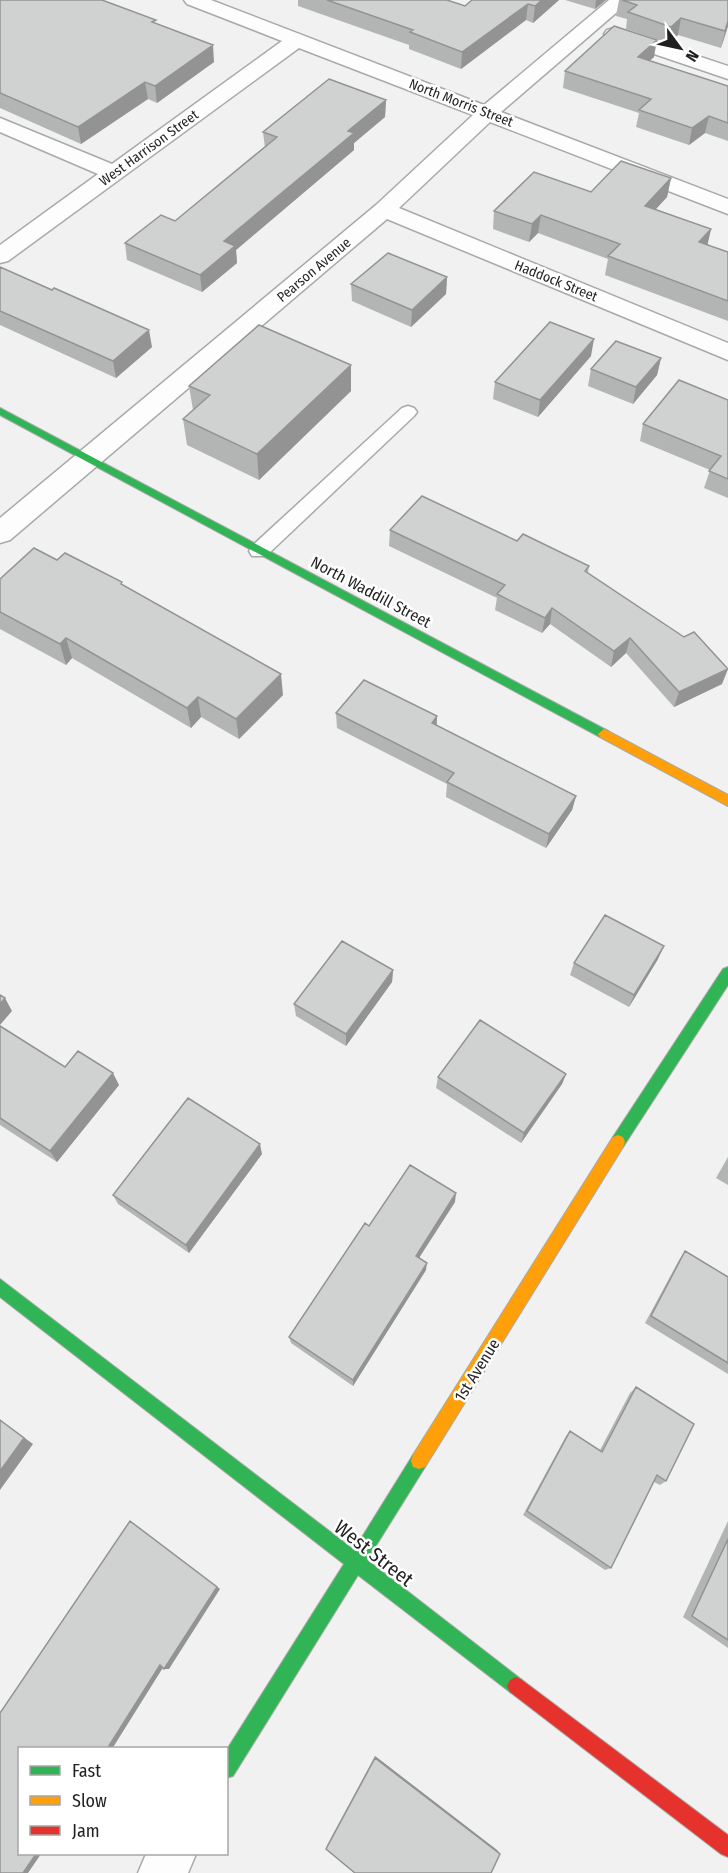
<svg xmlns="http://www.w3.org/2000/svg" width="728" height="1873" viewBox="0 0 728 1873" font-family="'Fira Sans Condensed',sans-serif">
<rect width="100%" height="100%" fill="#f0f1f0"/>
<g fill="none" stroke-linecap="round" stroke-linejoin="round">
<defs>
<path id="lane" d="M408,406L414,408L417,412L414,416L266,556H252L249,551L252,546L402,408Z"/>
<path id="street" d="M184,0H211L484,105L609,0H631L501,112L728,199V214L490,122L399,208L728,343V360L387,219L10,540L0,543V518L376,205L473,115L299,48L8,261L0,263V245L98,174L0,132V118L112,164L282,41L187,4Z
M614,28L728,66V79L607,38L604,34L607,30Z
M146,1854H196L188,1873H138Z"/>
<path id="fast" d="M0,408L608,731L610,734L608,737H600L0,415Z
M728,967V985L623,1147L618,1149L613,1147L611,1142L613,1137L723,969Z
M0,1279L354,1550L413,1455L419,1453L425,1455L427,1461L425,1467L367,1560L522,1680L525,1686L522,1692L516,1695L510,1692L358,1575L233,1776L226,1778V1751L344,1564L0,1297Z"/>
<path id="slow" d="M604,729L728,795V806L600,737L598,734Z
M618,1135L623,1137L625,1142L623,1147L425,1467L419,1469L413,1467L411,1461L413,1455L613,1137Z"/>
<path id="jam" d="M516,1677L522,1680L728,1835V1857L721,1854L510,1692L507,1686L510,1680Z"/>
</defs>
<use href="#lane" stroke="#a8aaa8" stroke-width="3"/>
<use href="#street" stroke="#a8aaa8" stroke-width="3"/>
<use href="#fast" stroke="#a8aaa8" stroke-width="2"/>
<use href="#slow" stroke="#a8aaa8" stroke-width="2"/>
<use href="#jam" stroke="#a8aaa8" stroke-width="2"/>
<use href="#lane" fill="#fdfdfd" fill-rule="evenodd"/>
<use href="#street" fill="#fdfdfd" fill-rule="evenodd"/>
<use href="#fast" fill="#30b455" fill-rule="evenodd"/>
<use href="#slow" fill="#ff9f0a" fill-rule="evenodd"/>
<use href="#jam" fill="#e5322d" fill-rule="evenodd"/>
</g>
<path fill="#b3b5b4" d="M0,0L157,24L214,62L157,103L148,99L81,144L0,108Z
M298,0H447L465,6L472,0H559L533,23L526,20L461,69L409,49V45L298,6Z
M565,0H606L595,9Z
M619,0H728V26L721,48L678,35L668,43L626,29L627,19L616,16Z
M654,57L649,61L728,86V141L705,133L689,145L636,127L639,113L563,88L565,71Z
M386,100L385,117L354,143V150L236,250L237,263L202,292L127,260L125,243L175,221L265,148L263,132Z
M671,178L667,197L656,209L711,229L707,245L728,252V321L605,275L608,259L538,233L529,242L493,229L494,211L591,192Z
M0,267L152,347L116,378L0,325Z
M447,277L446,294L411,327L352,301L351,284Z
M591,356L538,417L493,399L495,382Z
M661,358L657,375L633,404L588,386L591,369Z
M189,386L351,391L259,480L187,445L183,419L193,410Z
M728,400V498L704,488L710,470L640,441L643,424Z
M390,530L517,541L589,566L588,573L684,637L722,684L674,707L626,653L611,667L550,624L542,633L495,610L497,598L389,546Z
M57,560L123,585L283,695L239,739L201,717L191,728L72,658L66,665L0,629V579Z
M336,713L437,716V726L576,796L572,810L546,848L446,797L447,784L337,728Z
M658,959L629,1007L570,975L574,963Z
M393,970L392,982L346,1046L296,1016L294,1004Z
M0,1026L65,1067L119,1085L57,1162L0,1125Z
M566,1074L562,1084L521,1143L436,1088L438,1077Z
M262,1154L189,1253L118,1204L113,1195Z
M728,1157V1185L716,1178Z
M455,1202L419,1258L426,1270L353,1386L291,1343L289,1337L369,1226Z
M685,1251L728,1277V1374L645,1323L679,1260Z
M636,1387L666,1481L660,1485L654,1482L611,1568L605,1570L523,1515L566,1436L570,1431L600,1450L630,1393Z
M728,1521V1648L683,1617Z
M375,1756L497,1850L500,1854L326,1849L327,1845Z"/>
<path fill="#929392" d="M542,0H559L533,23L535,6Z
M596,0H606L595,9Z
M528,4L526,20L461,69L462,52Z
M681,18L678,35L668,43L671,27Z
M728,21V26L721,48L725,31Z
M657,40L654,57L635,74L638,57Z
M213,45L214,62L157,103L155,86Z
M145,82L148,99L81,144L78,127Z
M386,100L385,117L354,143V150L236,250L237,263L202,292L200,275L224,241L348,131Z
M709,116L705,133L689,145L692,128Z
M671,178L667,197L642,224L645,206Z
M541,215L538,233L529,242L532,224Z
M711,229L707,247L699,242Z
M447,277L446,294L411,327L412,310Z
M149,330L152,347L116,378L113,361Z
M594,339L591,356L538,417L540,400Z
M661,358L657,375L633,404L636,387Z
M351,365V391L259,480L257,454Z
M552,608L550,624L542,633L545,618Z
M66,638L72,658L66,665L60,644Z
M630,638L626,653L611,667L614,651Z
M728,669L722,684L674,707L679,692Z
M281,674L283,695L239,739L236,719Z
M198,697L201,717L191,728L187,708Z
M437,716L436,731L432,723Z
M576,796L572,810L546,848L549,834Z
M664,946L658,959L629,1007L634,995Z
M393,970L392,982L346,1046V1034Z
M5,998L12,1011L0,1025V1004Z
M113,1073L119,1085L57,1162L50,1151Z
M566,1074L562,1084L521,1143L524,1133Z
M260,1144L262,1154L189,1253L186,1245Z
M456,1193L455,1202L415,1264L416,1256Z
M427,1263L426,1270L353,1386V1380Z
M0,1420L33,1444L0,1490Z
M135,1525L220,1589L169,1669H164Z
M160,1665L164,1666L112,1749H107Z
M375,1756L497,1850L500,1854L375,1758Z
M36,1854H41L28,1873H23Z"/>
<path fill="#d0d2d1" stroke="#929392" stroke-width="1.5" d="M0,0H102L156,20L152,22L213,45L155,86L145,82L78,127L0,93Z
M327,0H447L465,6L472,0H542L535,6L528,4L462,52L410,32L413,30Z
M622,0H728V21L725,31L681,18L671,27L628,12L637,5Z
M614,26L657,40L638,57L728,86V123L709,116L692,128L639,110L651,99L565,71Z
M329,79L386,100L348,131L354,133L224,241L235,246L200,275L125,243L161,215L175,221L277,137L263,132Z
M621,161L671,178L645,206L711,229L699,242L728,252V301L608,256L620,244L541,215L532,224L494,211L534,172L591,192Z
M388,253L447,277L412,310L351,284Z
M0,267L52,290L54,288L149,330L113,361L0,311Z
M550,322L594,339L540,400L495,382Z
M259,325L351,365L257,454L183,419L210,395L189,386Z
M616,341L661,358L636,387L591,369Z
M679,380L728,400V479L709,471L721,456L643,424Z
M422,496L517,541L523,534L589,566L585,571L684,637L694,632L728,669L679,692L630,638L614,651L552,608L545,618L497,594L505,585L390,530Z
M34,548L57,560L65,553L122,582L121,584L281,674L236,719L198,697L187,708L66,638L60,644L0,612V579Z
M364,680L437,716L432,723L576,796L549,834L447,782L454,773L336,713Z
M605,915L664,946L634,995L574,963Z
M342,941L393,970L346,1034L294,1004Z
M0,995L5,998L0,1004Z
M480,1020L566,1074L524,1133L438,1077Z
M0,1026L65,1067L78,1051L113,1073L50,1151L0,1118Z
M188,1098L260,1144L186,1245L113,1195Z
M410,1165L456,1193L416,1256L427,1263L353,1380L289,1337L365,1223L369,1226Z
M685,1251L728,1277V1363L651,1316Z
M636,1387L694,1424L666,1481L657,1475L611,1568L527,1511L570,1431L602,1452Z
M0,1420L24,1438L0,1471Z
M130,1521L217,1587L164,1669L160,1665L107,1749H20V1854H36L23,1873H0V1713Z
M728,1539V1640L692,1616Z
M375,1758L500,1854L491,1873H355L326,1849Z"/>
<g text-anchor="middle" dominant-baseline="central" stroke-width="5" stroke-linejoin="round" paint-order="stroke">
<g font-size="14" fill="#1f201f" stroke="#fff">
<text transform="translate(461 103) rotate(21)">North Morris Street</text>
<text transform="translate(149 148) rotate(-36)">West Harrison Street</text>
<text transform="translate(314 270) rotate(-40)">Pearson Avenue</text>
<text transform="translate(556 281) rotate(22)">Haddock Street</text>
</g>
<g font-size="16" fill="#1f201f" stroke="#fff">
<text transform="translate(371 592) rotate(28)">North Waddill Street</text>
<text transform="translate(477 1370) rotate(-58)">1st Avenue</text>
</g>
<g font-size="20" fill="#1f201f" stroke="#fff">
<text transform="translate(374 1553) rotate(38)">West Street</text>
</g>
</g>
<rect x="18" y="1747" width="210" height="108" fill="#ffffff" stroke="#a5a6a5" stroke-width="1.5"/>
<rect x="30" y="1766" width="30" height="9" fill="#30b455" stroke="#a5a6a5" stroke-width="1.5"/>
<text x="72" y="1777" font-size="18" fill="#1f201f">Fast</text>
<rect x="30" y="1796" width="30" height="9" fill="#ff9f0a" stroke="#a5a6a5" stroke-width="1.5"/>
<text x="72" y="1807" font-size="18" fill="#1f201f">Slow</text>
<rect x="30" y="1826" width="30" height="9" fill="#e5322d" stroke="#a5a6a5" stroke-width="1.5"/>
<text x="72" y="1837" font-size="18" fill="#1f201f">Jam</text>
<g transform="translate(680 48) rotate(123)" stroke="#ffffff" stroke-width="4.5" paint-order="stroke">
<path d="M0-4.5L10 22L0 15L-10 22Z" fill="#1f201f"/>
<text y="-9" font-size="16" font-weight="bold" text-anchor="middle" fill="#1f201f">N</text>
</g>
</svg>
